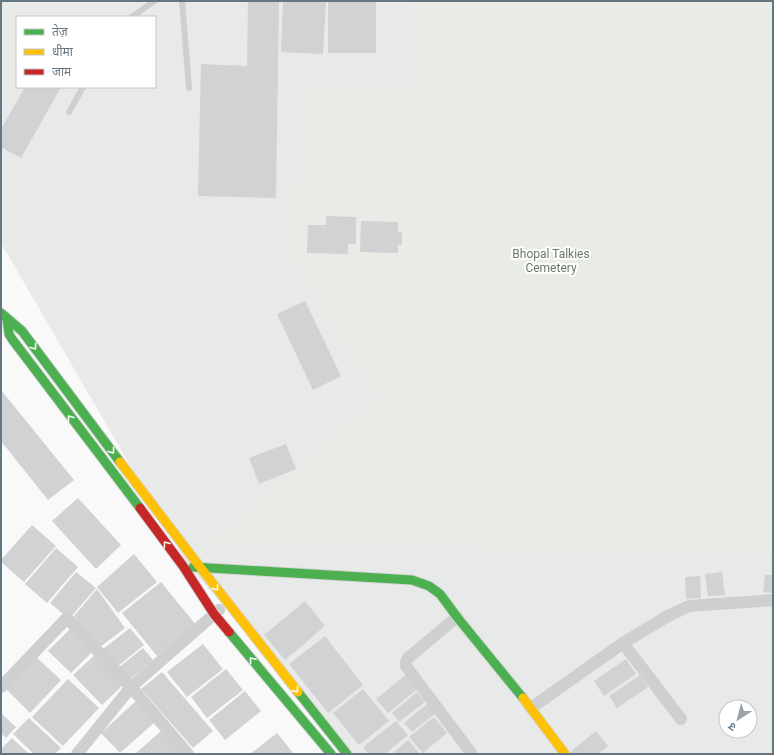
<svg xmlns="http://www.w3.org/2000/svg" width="774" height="755" viewBox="0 0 774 755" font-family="Roboto,'Noto Sans Devanagari',sans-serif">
<rect width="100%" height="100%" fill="#f9f9f9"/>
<path fill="#e8e9e9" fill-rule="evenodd" d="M1,1H773V754H350L188,565L1,243ZM17,17H155V87H17ZM726,707H750V731H726Z"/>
<path fill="#e8ebe6" d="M410,1H773V553L207,545L376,398L285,251L308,86L409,90Z"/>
<path fill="#d0d2d3" d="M248,1H279L276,198L198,196L201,64L247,66Z
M283,1L326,2L323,54L281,52Z
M328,1H376V53H328Z
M25,87H61L21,158L1,147V129Z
M326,216L356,217V244H348V254L307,253L308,225H326Z
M361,221L398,222V232H402V245H398V253L360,252Z
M305,301L341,376L313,390L277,314Z
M1,390L74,480L48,500L1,441Z
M286,444L296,469L259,484L249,458Z
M78,498L121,545L96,569L52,521Z
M32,525L56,546L24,582L1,562V560Z
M56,548L78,567L47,603L25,584Z
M134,554L157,582L118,613L97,587Z
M76,572L96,588L69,619L50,603Z
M722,572L725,595L708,596L705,574Z
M765,575H773V593L763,592Z
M700,576L701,598L686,599L685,577Z
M161,582L196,625L157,656L122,613Z
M97,589L125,628L99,648L74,616Z
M305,601L325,626L285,660L264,635Z
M71,628L94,650L71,673L48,651Z
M130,628L144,645L117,667L103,649Z
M325,636L363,685L328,713L289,664Z
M203,644L223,669L187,697L167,672Z
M143,648L153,660L128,681L117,669Z
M97,653L125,683L102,705L73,675Z
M35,656L61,680L30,713L5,688Z
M626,659L636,674L604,696L594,681Z
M226,669L243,690L207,718L191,697Z
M162,672L213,731L193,748L141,689Z
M407,674L419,688L388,713L376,699Z
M640,675L648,687L617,708L609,696Z
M68,679L99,708L63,746L32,717Z
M363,689L389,721L359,745L333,713Z
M245,691L261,711L225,740L209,720Z
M417,692L425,702L399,722L392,713Z
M136,701L155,722L120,753L101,733Z
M428,703L436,713L412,732L404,723Z
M1,713L16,727L6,738L1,733Z
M434,717L447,733L423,753L409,737Z
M29,718L61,748L55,754H34L13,734Z
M396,721L408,735L385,754H368L363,747Z
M161,731L180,752L177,754H135Z
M596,731L608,746L598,754H572L570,752Z
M277,733L294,754H250Z
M12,738L29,754H1V749Z
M408,740L420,754H392Z"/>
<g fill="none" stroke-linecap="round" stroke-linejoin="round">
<defs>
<path id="fast" d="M1,313L22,331L120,462
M7,319L9,334L12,339L140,508
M193,567L412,580L429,586L440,594L457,617L523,698
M229,632L331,754
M298,692L347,754"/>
<path id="slow" d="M120,462L200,567L298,692
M523,698L565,754"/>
<path id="jam" d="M140,508L183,566L214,614L229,632"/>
</defs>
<use href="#fast" stroke="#d5d6d7" stroke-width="11"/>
<use href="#slow" stroke="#d5d6d7" stroke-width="11"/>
<use href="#jam" stroke="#d5d6d7" stroke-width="11"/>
<path stroke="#cecfd0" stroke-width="6" d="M182,1L189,88
M132,17L154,1
M69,112L83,87"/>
<path stroke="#cecfd0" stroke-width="12" d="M457,617L408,658L406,662V666L472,754
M623,643L681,719
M1,687L67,618L131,687L188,754
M531,708L623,643L668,616L689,606L773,600
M77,754L131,687L219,610"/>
<use href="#fast" stroke="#4caf50" stroke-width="9"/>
<use href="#slow" stroke="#ffc107" stroke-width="9"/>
<use href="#jam" stroke="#c62828" stroke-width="9"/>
</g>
<defs><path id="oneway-chevron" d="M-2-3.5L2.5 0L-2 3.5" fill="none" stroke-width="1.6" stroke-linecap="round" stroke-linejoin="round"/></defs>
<g stroke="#f6fbf6">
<use href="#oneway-chevron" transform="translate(34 347) rotate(54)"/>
<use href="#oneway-chevron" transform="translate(70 418) rotate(-127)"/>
<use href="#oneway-chevron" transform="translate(112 451) rotate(53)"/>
<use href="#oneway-chevron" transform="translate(166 544) rotate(-127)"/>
<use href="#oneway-chevron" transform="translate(216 588) rotate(52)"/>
<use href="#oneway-chevron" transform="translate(252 660) rotate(-130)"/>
<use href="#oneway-chevron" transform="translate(296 690) rotate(52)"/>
</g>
<g text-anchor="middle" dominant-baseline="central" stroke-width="4" stroke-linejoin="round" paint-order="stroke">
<g font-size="12" fill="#687a64" stroke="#fff">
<text x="551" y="254">Bhopal Talkies<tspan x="551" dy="14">Cemetery</tspan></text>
</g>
</g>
<rect width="774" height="755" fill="none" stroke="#657683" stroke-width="4"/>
<rect x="16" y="16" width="140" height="72" fill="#ffffff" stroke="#c1c8cd"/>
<rect x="24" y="29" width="20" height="6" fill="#4caf50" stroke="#c1c8cd"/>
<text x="52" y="36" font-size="12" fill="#657683">तेज़</text>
<rect x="24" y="49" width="20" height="6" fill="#ffc107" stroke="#c1c8cd"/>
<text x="52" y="56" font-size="12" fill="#657683">धीमा</text>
<rect x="24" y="69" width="20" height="6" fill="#c62828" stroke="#c1c8cd"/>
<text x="52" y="76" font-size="12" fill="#657683">जाम</text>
<g transform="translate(738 719) rotate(216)"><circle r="19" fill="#ffffff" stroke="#c1c8cd"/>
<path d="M0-3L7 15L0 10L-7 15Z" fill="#99a4ac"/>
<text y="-6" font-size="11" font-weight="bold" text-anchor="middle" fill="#657683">उ</text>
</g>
</svg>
